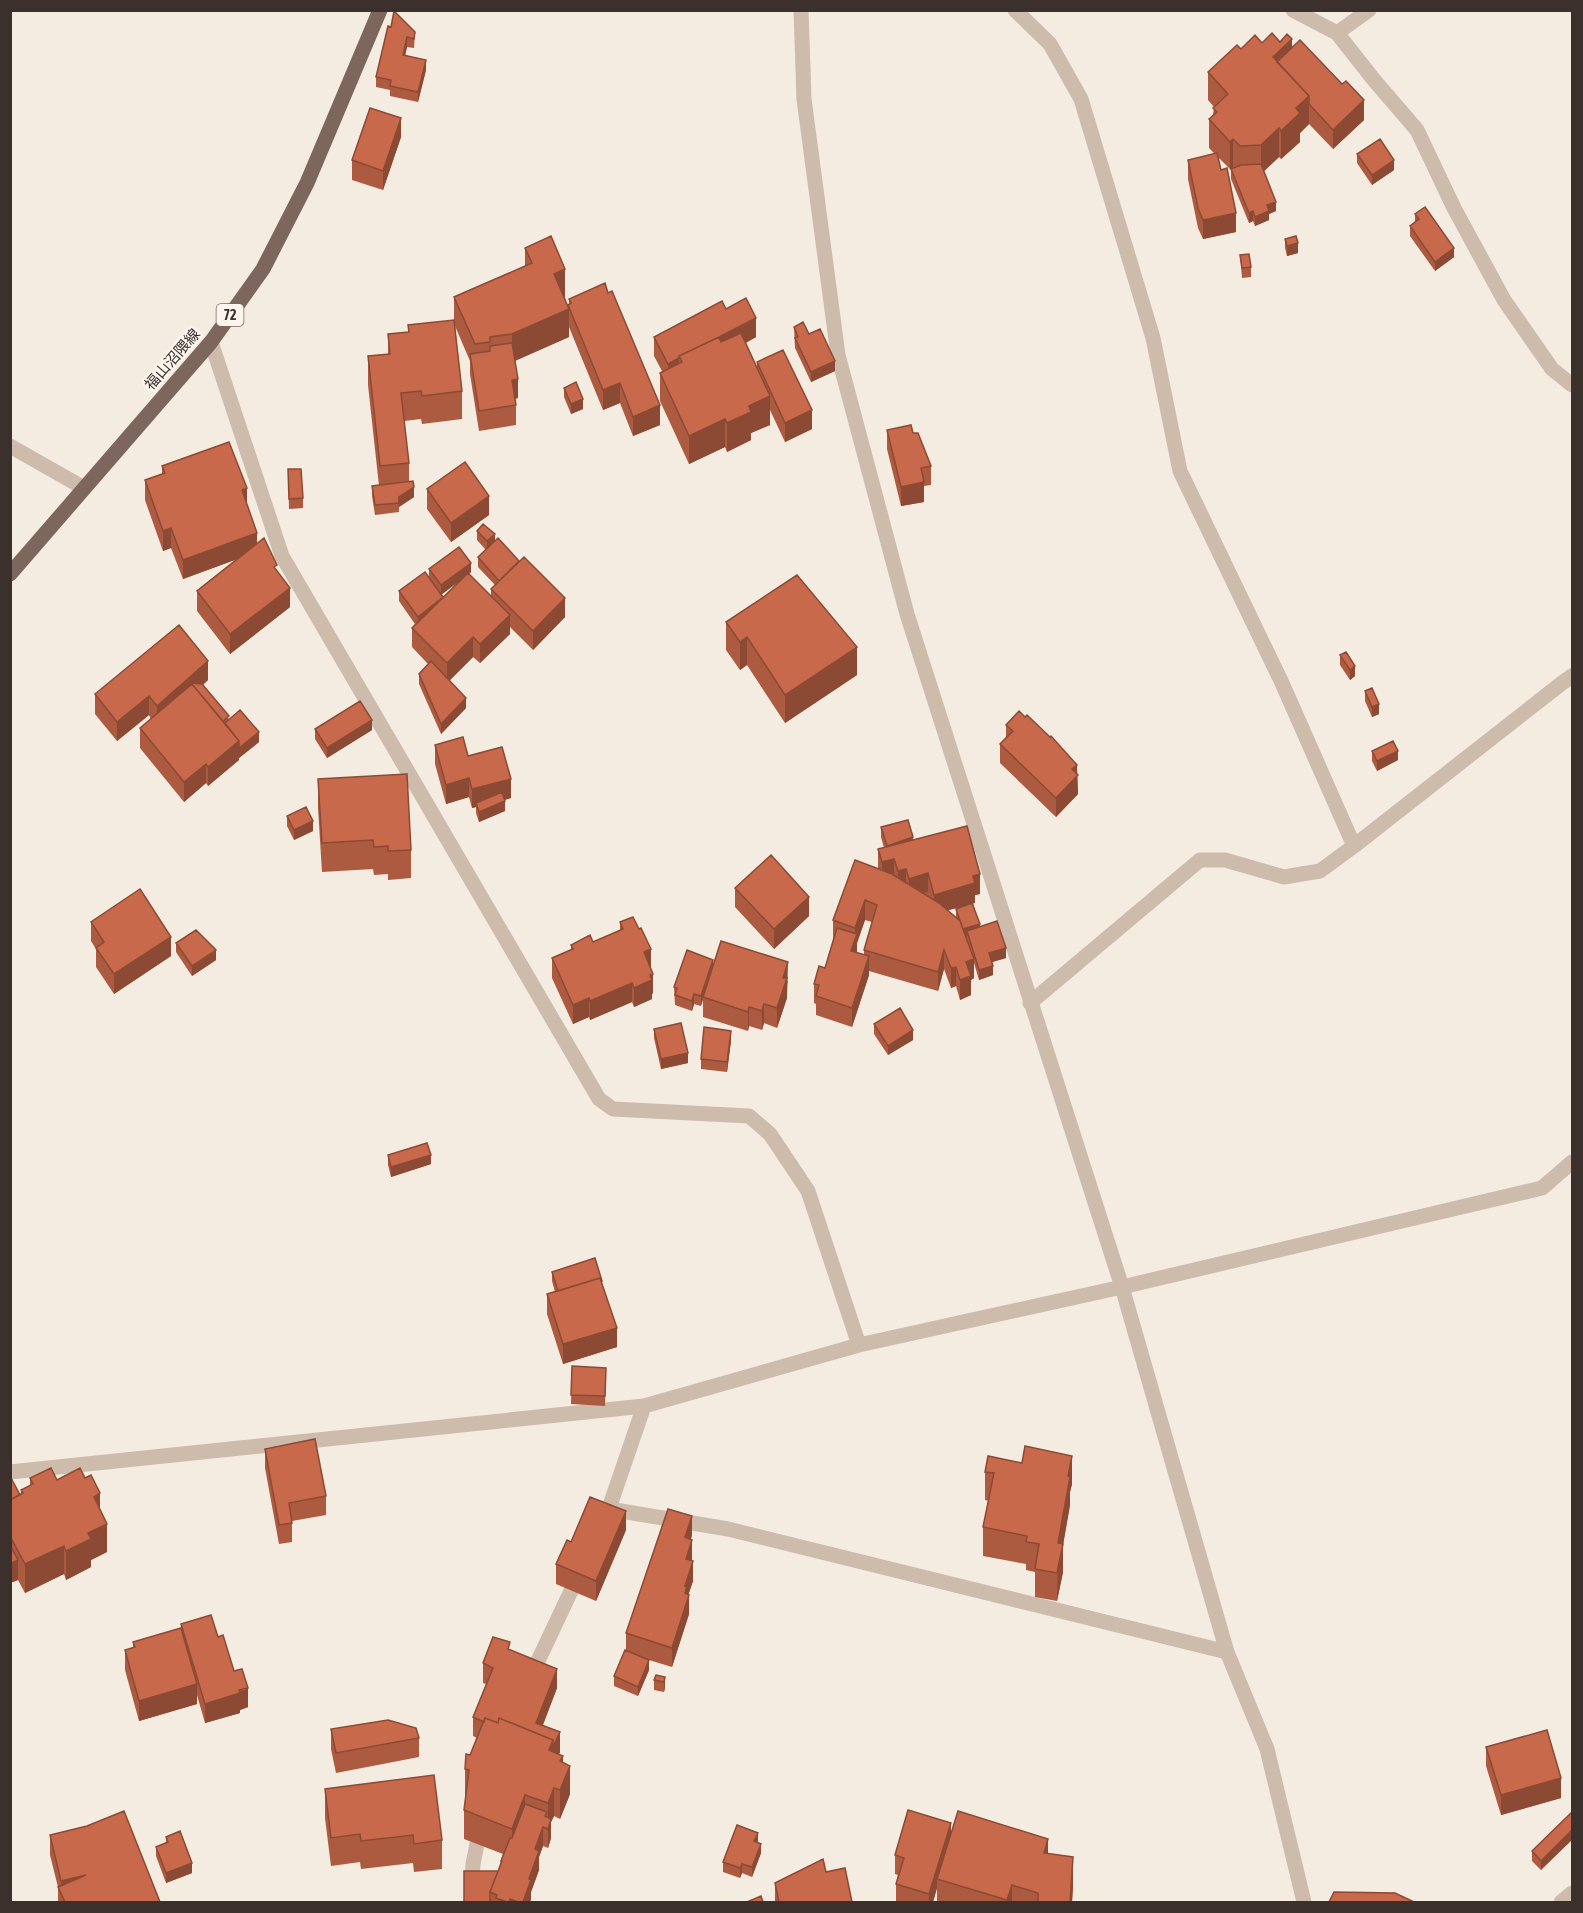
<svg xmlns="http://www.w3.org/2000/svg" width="1583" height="1913" viewBox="0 0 1583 1913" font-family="'Asap Condensed','Noto Sans JP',sans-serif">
<rect width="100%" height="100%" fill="#f4ebe1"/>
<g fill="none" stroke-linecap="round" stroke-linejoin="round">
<path stroke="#cdbbac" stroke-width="15" d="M801,10L804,99L838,355L907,614L1122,1287L1227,1652L1267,1749L1304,1902
M1015,10L1050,44L1081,99L1153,338L1180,471L1282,683L1354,846
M1293,10L1337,33L1374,80L1417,130L1454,208L1504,300L1552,369L1572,385
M1337,33L1369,10
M211,342L282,556L599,1099L613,1109L749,1116L770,1134L808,1191L859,1345
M10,446L84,488
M1030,1003L1200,860H1225L1284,877L1320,871L1354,846L1562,683L1572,676
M10,1472L644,1406L859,1345L1122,1287L1542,1188L1572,1162
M609,1509L728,1529L1227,1652
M606,1517L644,1406
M529,1680L579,1574
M471,1902L473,1864L481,1824
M1561,1902L1572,1893"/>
<path stroke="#7d675c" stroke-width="15" d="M10,574L211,342L263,269L307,183L380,10"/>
</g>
<path fill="#ac5a40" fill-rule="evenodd" d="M388,26L415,32L414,48L407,47L405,55L426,70L418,102L390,96V90L376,87V77Z
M1280,42L1292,48L1364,120L1333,149L1309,124L1300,133V142L1281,159L1279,157L1264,171L1276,211L1269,214V220L1255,226L1253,221L1249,223L1231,179V170L1218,157L1236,232L1203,239L1198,228L1188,179V160L1215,154L1209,148V119L1213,115L1214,107L1208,100V72L1262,43Z
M401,137L383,190L352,180V160Z
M1357,154L1394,170L1372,185L1357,163Z
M1415,214L1454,257L1435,271L1410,236V226L1415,222Z
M1285,239L1298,253L1287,256L1285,248Z
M525,248L565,297L564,298L568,307L569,305V299L660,425L633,436L620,403L603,410L569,327V337L515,361L518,398L515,399L516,405V425L479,431L470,374V361L455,326L462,391V419L422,424L421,419L404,421L409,463V482L414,497L399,507V512L375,515L372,496V486H379L368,385V356L388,354V334L408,332V325L454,324V297L525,266Z
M1240,255L1251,267V277L1242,278Z
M726,309L756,337L746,343L757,367V362L812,429L785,442L770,410V425L751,433V440L727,452L725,447L689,464L660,401V373L662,371L654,356V337Z
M794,327L809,334L835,371L811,382L795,348Z
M564,388L583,409L571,414L564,397Z
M887,430L913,433L931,466V485L924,486V502L901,506L887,449Z
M162,466L247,504L257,543L277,571L290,607L230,654L197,611V591L237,559L183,579L171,548L163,551L145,500V480L162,474Z
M288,469L303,498V508L289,509Z
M427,489L489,515L451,542L427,509Z
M477,531L495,542L565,617L533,650L510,627V634L480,663L473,657L449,681L466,708L441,734L419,684V674L428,664L412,647V628L415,624L399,601V591L429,577V569L471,572L469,574L491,596V589L495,585L478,567V557L486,550L477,540ZM457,583L443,597L442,594Z
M726,622L857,675L785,723L747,665L740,670L726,650Z
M1340,655L1355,676L1350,680L1340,665Z
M208,680L203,685L229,719L259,742L239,758V760L208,786L206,783L184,802L140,748V728L151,719L149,715L117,741L95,714V694Z
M1365,691L1379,714L1372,717L1365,701Z
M1006,725L1050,737L1077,774L1078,794L1056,817L1000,763V744L1006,737Z
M315,729L372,730L327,758L315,739Z
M435,745L468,756L511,798L505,800V811L479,822L476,813V807L472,808L469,797L446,804L435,764Z
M1372,751L1398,760L1377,771L1372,761Z
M318,779L411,850V878L388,880V874L374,875L373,869L322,872L318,808Z
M287,816L313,831L294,840L287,826Z
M881,827L913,840L980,894L975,895V903H973L980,927L1006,958L992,962L993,975L979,980L974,963V978L971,980V995L960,1000L956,986L951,988L944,969L938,991L869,971V975L852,1027L816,1015V1004L814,1003V984L825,968L833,940V920L878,868V849L884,848L881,837ZM969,905L956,909V917L948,910ZM865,920L872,922L864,950V955L857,953V943Z
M735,888L809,916L774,949L735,907Z
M91,922L171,956L114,994L96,967V949L91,941Z
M620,922L651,968L653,993L652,994V999L634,1007L632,1002L590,1020L589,1017L573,1024L552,978V958L571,950V945L593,942L620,930Z
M176,943L216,960L192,976L176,952Z
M713,964L788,981L787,985V998L777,1028L764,1023L762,1030L749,1026L748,1031L703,1017V1000L701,1006L694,1004L692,1011L675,1005L674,987Z
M874,1024L913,1040L888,1055L874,1034Z
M654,1029L688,1063L661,1069L654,1038Z
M731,1041L727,1072L701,1069V1059Z
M388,1155L431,1164L391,1177L388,1165Z
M552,1272L602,1284L617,1347L563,1364L547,1314V1294L555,1292L552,1281Z
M572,1366L606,1368L605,1406L571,1404Z
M265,1449L326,1496V1515L292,1521V1542L279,1544L265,1468Z
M985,1472L1072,1484L1070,1492V1505L1063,1545V1572L1057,1601L1035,1597V1572L1026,1570V1564L983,1556V1527L989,1501L985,1500Z
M10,1476L20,1495L21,1494V1490L30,1486V1478L57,1480L100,1510L107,1552L91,1560V1567L66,1580L64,1574L25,1593L18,1580L10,1583Z
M626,1530L596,1601L556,1584V1564L571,1542Z
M692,1535L691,1539L693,1581L688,1595L689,1614L672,1667L649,1660V1670L638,1696L614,1686V1676L626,1651V1633Z
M181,1624L218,1637L234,1671L248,1707L240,1710V1713L205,1723L197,1695V1704L139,1721L125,1670V1650L133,1648V1642L181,1628Z
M510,1650L557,1688L543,1725L560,1752L559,1754L563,1762L570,1794L560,1819L554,1816L551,1822V1838L548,1848L543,1846L539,1857V1870L531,1892V1899L530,1902H464L498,1871L503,1854L464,1839V1810L466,1798H465V1769L477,1738L473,1736V1717L486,1684L483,1683V1663Z
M665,1677V1687L664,1692L654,1690V1680Z
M331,1729L419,1738V1757L336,1773L331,1749Z
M1486,1747L1561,1798L1501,1815L1486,1766Z
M325,1789L442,1840V1869L414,1872L413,1863L361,1869L360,1862L331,1866L325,1818Z
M1572,1812L1541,1870L1532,1861V1851Z
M951,1834L1048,1854L1073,1886L1072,1902H937V1888L933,1902H896V1884L898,1875L895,1874V1855Z
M50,1835L160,1902H58V1887L50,1855Z
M166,1837L192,1873L166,1883L156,1856V1847L166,1843Z
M758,1842L761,1853L752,1877L742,1873L740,1878L723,1872V1862Z
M826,1872L852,1902H775V1883Z"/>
<path fill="#8c4a34" d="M407,37V47L403,65V55Z
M1292,39V67L1273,66V57Z
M426,60V70L418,102V92Z
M1309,96V124L1300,133V142L1281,159V131L1296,108Z
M1364,100V120L1333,149V130Z
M401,118V137L383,190V171Z
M1279,128V157L1261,174V145Z
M1233,139V167L1230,170V142Z
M1394,160V170L1372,185V175Z
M1276,202V211L1269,214V220L1255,226V217L1267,205Z
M1253,211V221L1249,223V213Z
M1236,213V232L1203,239V220Z
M1298,243V253L1287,256V246Z
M1454,248V257L1435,271V262Z
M565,269V297L554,302V274Z
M569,309V337L512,362V334Z
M756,318V337L682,376V362L680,358Z
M679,358V378L668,383V364Z
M835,361V371L811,382V372Z
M518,379V398L512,399V380Z
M620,383V403L603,410V390Z
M770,396V425L751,433V440L727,452V423L749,406Z
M583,399V409L571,414V404Z
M660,405V425L633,436V417Z
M812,410V429L785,442V423Z
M725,419V447L689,464V436Z
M924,482V502L901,506V487Z
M414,487V497L399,507V497Z
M247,488V508L242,490Z
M489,496V515L451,542V523Z
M171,528V548L163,551V531Z
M257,533V552L183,579V560Z
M495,534V544L487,551V541Z
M471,563V572L441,595V585Z
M290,588V607L230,654V634Z
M444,597L418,627V617Z
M565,598V617L533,650V631Z
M510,615V634L480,663V644Z
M473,637V657L447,683V663Z
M747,637V665L740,670V642Z
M857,647V675L785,723V695Z
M208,661V680L157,725V706Z
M1355,666V676L1350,680V670Z
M149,696V715L117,741V722Z
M466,698V708L441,734V724Z
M1379,704V714L1372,717V707Z
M372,720V730L327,758V748Z
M259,732V742L239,758V760L208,786V767L239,741Z
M1398,751V760L1377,771V761Z
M206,764V783L184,802V782Z
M1077,765L1078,794L1056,817V798L1072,769Z
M469,778V797L446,804V785Z
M511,779V798L477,807L476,803V807L472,808V789Z
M505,801V811L479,822V812Z
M313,821V831L294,840V830Z
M913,837V847L887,855V846Z
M894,859V878L882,882V862Z
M906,869V888L898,891V871Z
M928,873V892L909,898V879Z
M980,874V894L975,895V903L934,914V895L973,876Z
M809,897V916L774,949V929Z
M865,900V920L857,943V954L851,951L855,939V928Z
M980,924V934L967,931V938L963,939V929Z
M171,937V956L114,994V974Z
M1006,948V958L989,963V953Z
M651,949V969L644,952Z
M216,950V960L192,976V966Z
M944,950V969L938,991V972Z
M869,956V975L852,1027V1008Z
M974,959V978L971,980V995L960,1000V980L966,962Z
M713,960V969L703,997L701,1006V996Z
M788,962L787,998L777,1028V1008L783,978Z
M993,966V975L979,980V970Z
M956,967V986L951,988V968Z
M653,974V993L652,994V999L634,1007V988L650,975Z
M632,983V1002L590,1020V1001Z
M694,994V1004L692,1011V1001Z
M589,998V1017L573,1024V1005Z
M764,1004V1023L762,1030V1011Z
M749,1007V1026L748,1031V1012Z
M913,1030V1040L888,1055V1046Z
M731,1031V1041L727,1072V1062Z
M688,1053V1063L661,1069V1059Z
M431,1155V1164L391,1177V1167Z
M617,1328V1347L563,1364V1344Z
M1072,1456V1484L1070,1492V1505L1063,1545V1572L1057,1601L1058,1543L1068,1476Z
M100,1493V1522L94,1497Z
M626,1511V1530L596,1601V1581Z
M692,1516V1535L685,1557V1537Z
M107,1524V1552L91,1560V1567L66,1580V1551L88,1533Z
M692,1540V1559L686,1578V1559Z
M64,1546V1574L25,1593V1564Z
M18,1560V1580L10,1583V1564Z
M693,1561V1581L687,1599L689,1595V1614L672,1667V1648L685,1586Z
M649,1660V1670L638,1696V1687Z
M557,1669V1688L536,1742V1723Z
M665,1677V1687L664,1692V1682Z
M197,1684V1704L139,1721V1701Z
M248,1688V1707L240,1710V1713L205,1723V1704Z
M560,1732V1752L553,1766L549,1750L553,1740Z
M563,1756V1783L570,1766V1794L560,1819V1761Z
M1561,1778V1798L1501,1815V1795Z
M554,1788V1816L551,1822V1838L548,1848V1803Z
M525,1795V1823L512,1858V1829Z
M951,1823V1842L937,1879V1888L933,1902H929V1894Z
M543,1827V1846L539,1857V1870L531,1892V1899L530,1902H523L535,1849Z
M1572,1830V1840L1541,1870V1861Z
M758,1833V1842L754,1841Z
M1048,1839V1867L1044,1853Z
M761,1844V1853L752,1877V1867Z
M1073,1857V1886L1072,1902H1070Z
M192,1863V1873L166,1883V1873Z
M742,1864V1873L740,1878V1868Z
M86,1875L61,1895V1881Z
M1012,1885V1902H1007V1900Z"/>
<path fill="#c8694b" stroke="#8c4a34" stroke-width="1.5" d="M394,11L415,32L414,39L407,37L403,55L426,60L418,92L390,86L391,80L376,77L388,26L391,27Z
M1272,33L1280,42L1287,34L1292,39L1273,57L1309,96L1296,108L1300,113L1281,131L1279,128L1261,145L1240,146L1233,139L1230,142L1209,119L1217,112L1213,108L1228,94L1208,72L1237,45L1241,49L1255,35L1262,43Z
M1300,40L1342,84L1346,81L1364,100L1333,130L1309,104V96L1277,62Z
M370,108L401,118L383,171L352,160Z
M1380,139L1394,160L1372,175L1357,154Z
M1217,153L1221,170L1227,168L1236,213L1203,220L1198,208L1188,160Z
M1261,164L1276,202L1267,205L1269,211L1255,217L1253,211L1249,213L1231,169L1241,165Z
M1425,207L1454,248L1435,262L1410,226L1419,219L1415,214Z
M551,236L565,269L554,274L569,309L512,334L490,337V342L475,344L454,297L532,263L525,248Z
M1296,236L1298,243L1287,246L1285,239Z
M1249,254L1251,267L1242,268L1240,255Z
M605,283L608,293L612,291L660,405L633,417L620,383L603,390L568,305L571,303L569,299Z
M746,298L756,318L719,337L679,356V358L668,364L654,337L722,301L726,309Z
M454,320L462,391L422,396L421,391L401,393L409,463L380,466L368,356L390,354L388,334L409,332L408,325Z
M803,322L809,334L820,329L835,361L811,372L795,338L798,337L794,327Z
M741,333L770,396L749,406L751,412L727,423L725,419L689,436L660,373L682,362L679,356L719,337L721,342Z
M512,343L518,379L512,380L516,405L479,411L470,354L490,351V346Z
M783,350L812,410L785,423L757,362Z
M576,382L583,399L571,404L564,388Z
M911,425L913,433H918L931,466L921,468L924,482L901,487L887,430Z
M229,442L247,488L242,490L257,533L183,560L171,528L163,531L145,480L165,473L162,466Z
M465,462L489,496L451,523L427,489Z
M288,469H301L303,498L289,499Z
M413,481L414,487L399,497V503L375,505L372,486Z
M483,524L495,534L487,541L477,531Z
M264,538L277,565L274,567L290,588L230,634L197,591Z
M498,538L519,561L499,581L478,557Z
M459,547L471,563L441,585L429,569Z
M524,557L565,598L533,631L491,589Z
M425,572L443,597L418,617L399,591Z
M468,573L510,615L480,644L473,637L447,663L412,628Z
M797,575L857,647L785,695L747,637L740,642L726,622Z
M179,625L208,661L157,706L149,696L117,722L95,694Z
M1346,652L1355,666L1350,670L1340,655Z
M431,661L466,698L441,724L419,674Z
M192,683L202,684L229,716L223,721L192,684L181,693Z
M192,684L239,741L208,767L206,764L184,782L140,728Z
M1372,688L1379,704L1372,707L1365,691Z
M360,701L372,720L327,748L315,729Z
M240,710L259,732L239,748V741L225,723Z
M1019,711L1025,717L1027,715L1050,737L1051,736L1077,765L1072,769L1078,775L1056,798L1000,744L1013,731L1006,725Z
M463,737L468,756L502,747L511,779L472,789L469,778L446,785L435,745Z
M1393,741L1398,751L1377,761L1372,751Z
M407,774L411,850L388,851V846L374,847L373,840L322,843L318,779Z
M502,792L505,801L479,812L476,803Z
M306,807L313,821L294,830L287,816Z
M908,820L913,837L887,846L881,827Z
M967,826L980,874L973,876L975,883L934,895L928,873L909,879L906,869L898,871L894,859L882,862L878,849Z
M771,855L809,897L774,929L735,888Z
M855,860L892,874L939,903L960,921L974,959L966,962L971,976L960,980L956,967L951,968L944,950L938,972L864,950L877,905L865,900L855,928L833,920Z
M140,889L171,937L114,974L96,948L104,942L91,922Z
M972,903L980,924L963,929L956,909Z
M633,917L639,929L641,928L651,949L644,952L653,974L650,975L652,980L634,988L632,983L590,1001L589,998L573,1005L552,958L573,949L571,945L590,935L593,942L623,929L620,922Z
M997,921L1006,948L989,953L993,966L979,970L967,931Z
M837,928L857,934L851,951L869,956L852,1008L816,996L819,985L814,984L819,966L825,968Z
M196,930L216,950L192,966L176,943Z
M721,941L788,962L783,978H787L777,1008L764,1004L762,1011L749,1007L748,1012L703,997Z
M687,950L713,960L701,996L694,994L692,1001L675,995L677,988L674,987Z
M900,1008L913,1030L888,1046L874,1024Z
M681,1023L688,1053L661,1059L654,1029Z
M704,1027L731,1031L727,1062L701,1059Z
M427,1143L431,1155L391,1167L388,1155Z
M595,1258L602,1281H601L600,1278L558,1291L552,1272Z
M600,1278L617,1328L563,1344L547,1294Z
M572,1366L606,1368L605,1396L571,1395Z
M315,1439L326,1496L289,1503L292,1523L279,1525L265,1449Z
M1025,1446L1072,1456L1068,1476L1070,1477L1058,1543L1063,1544L1057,1573L1035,1569L1039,1544L1026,1542L1027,1536L983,1527L994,1473L985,1472L988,1456L1022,1463Z
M51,1468L57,1480L80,1468L85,1478L91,1475L100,1493L94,1497L107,1524L88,1533L91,1539L66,1551L64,1546L25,1564L10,1536V1500L23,1493L21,1490L33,1484L30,1478Z
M10,1476L20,1495L10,1500Z
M590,1497L626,1511L596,1581L556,1564L567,1540L571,1542Z
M668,1509L692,1516L685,1537L692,1540L686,1559L693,1561L685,1586H687L685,1593L689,1595L672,1648L626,1633Z
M10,1545L18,1560L10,1564Z
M211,1615L218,1637L223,1635L234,1671L242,1669L248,1688L239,1690L240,1693L205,1704L181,1624Z
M181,1628L197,1684L139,1701L125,1650L135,1647L133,1642Z
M493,1637L510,1642L508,1649L557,1669L536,1723L560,1732L553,1747V1740L499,1718L498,1723L485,1718L484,1722L473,1717L493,1668L483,1663Z
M625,1650L649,1660L638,1687L614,1676Z
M656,1675L665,1677L664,1682L654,1680Z
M485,1718L498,1723L499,1718L553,1740L549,1750L563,1756L560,1761L570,1766L560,1790L554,1788L548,1803L525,1795L512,1829L464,1810L469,1770L465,1769L466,1754L470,1755Z
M388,1720L416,1728L419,1738L336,1753L331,1729Z
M1547,1730L1561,1778L1501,1795L1486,1747Z
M434,1775L442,1840L414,1844L413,1835L361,1841L360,1834L331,1838L325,1789Z
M525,1804L547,1812L545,1816L551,1819L548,1829L543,1827L535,1849L539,1851L529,1879L531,1880L523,1902H518L510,1899L509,1902H507L496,1898L497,1895L490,1892L502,1861H501L510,1838H512Z
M908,1810L951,1823L929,1894L896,1884L904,1858L895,1855Z
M124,1811L160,1902H65L58,1887L86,1875L61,1881L50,1835L87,1826Z
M958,1811L1048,1839L1044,1853L1073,1857L1070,1902H1038V1893L1012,1885L1007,1900L937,1879Z
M1572,1812V1830L1541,1861L1532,1851Z
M737,1825L758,1833L754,1841L761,1844L752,1867L742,1864L740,1868L723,1862Z
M180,1831L192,1863L166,1873L156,1847L168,1842L166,1837Z
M823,1859L826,1872L845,1868L852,1902H779L775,1883Z
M464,1871H498L490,1892V1902H464Z
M1334,1892L1395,1893L1414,1902H1329Z
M761,1896L763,1902H747Z"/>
<g text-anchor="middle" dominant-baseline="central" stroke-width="5" stroke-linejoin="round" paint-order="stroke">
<rect fill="#fbf5ee" stroke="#756b66" stroke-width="1.5" x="216.5" y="304" width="27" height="22" rx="4.5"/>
<g font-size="14" font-weight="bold" fill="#3b302b">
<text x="230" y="315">72</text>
</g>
<g font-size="15" fill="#3b302b" stroke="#fbf5ee">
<text transform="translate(172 359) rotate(-49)">福山沼隈線</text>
</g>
</g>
<rect width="1583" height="1913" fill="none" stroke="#3b302b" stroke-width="24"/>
</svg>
